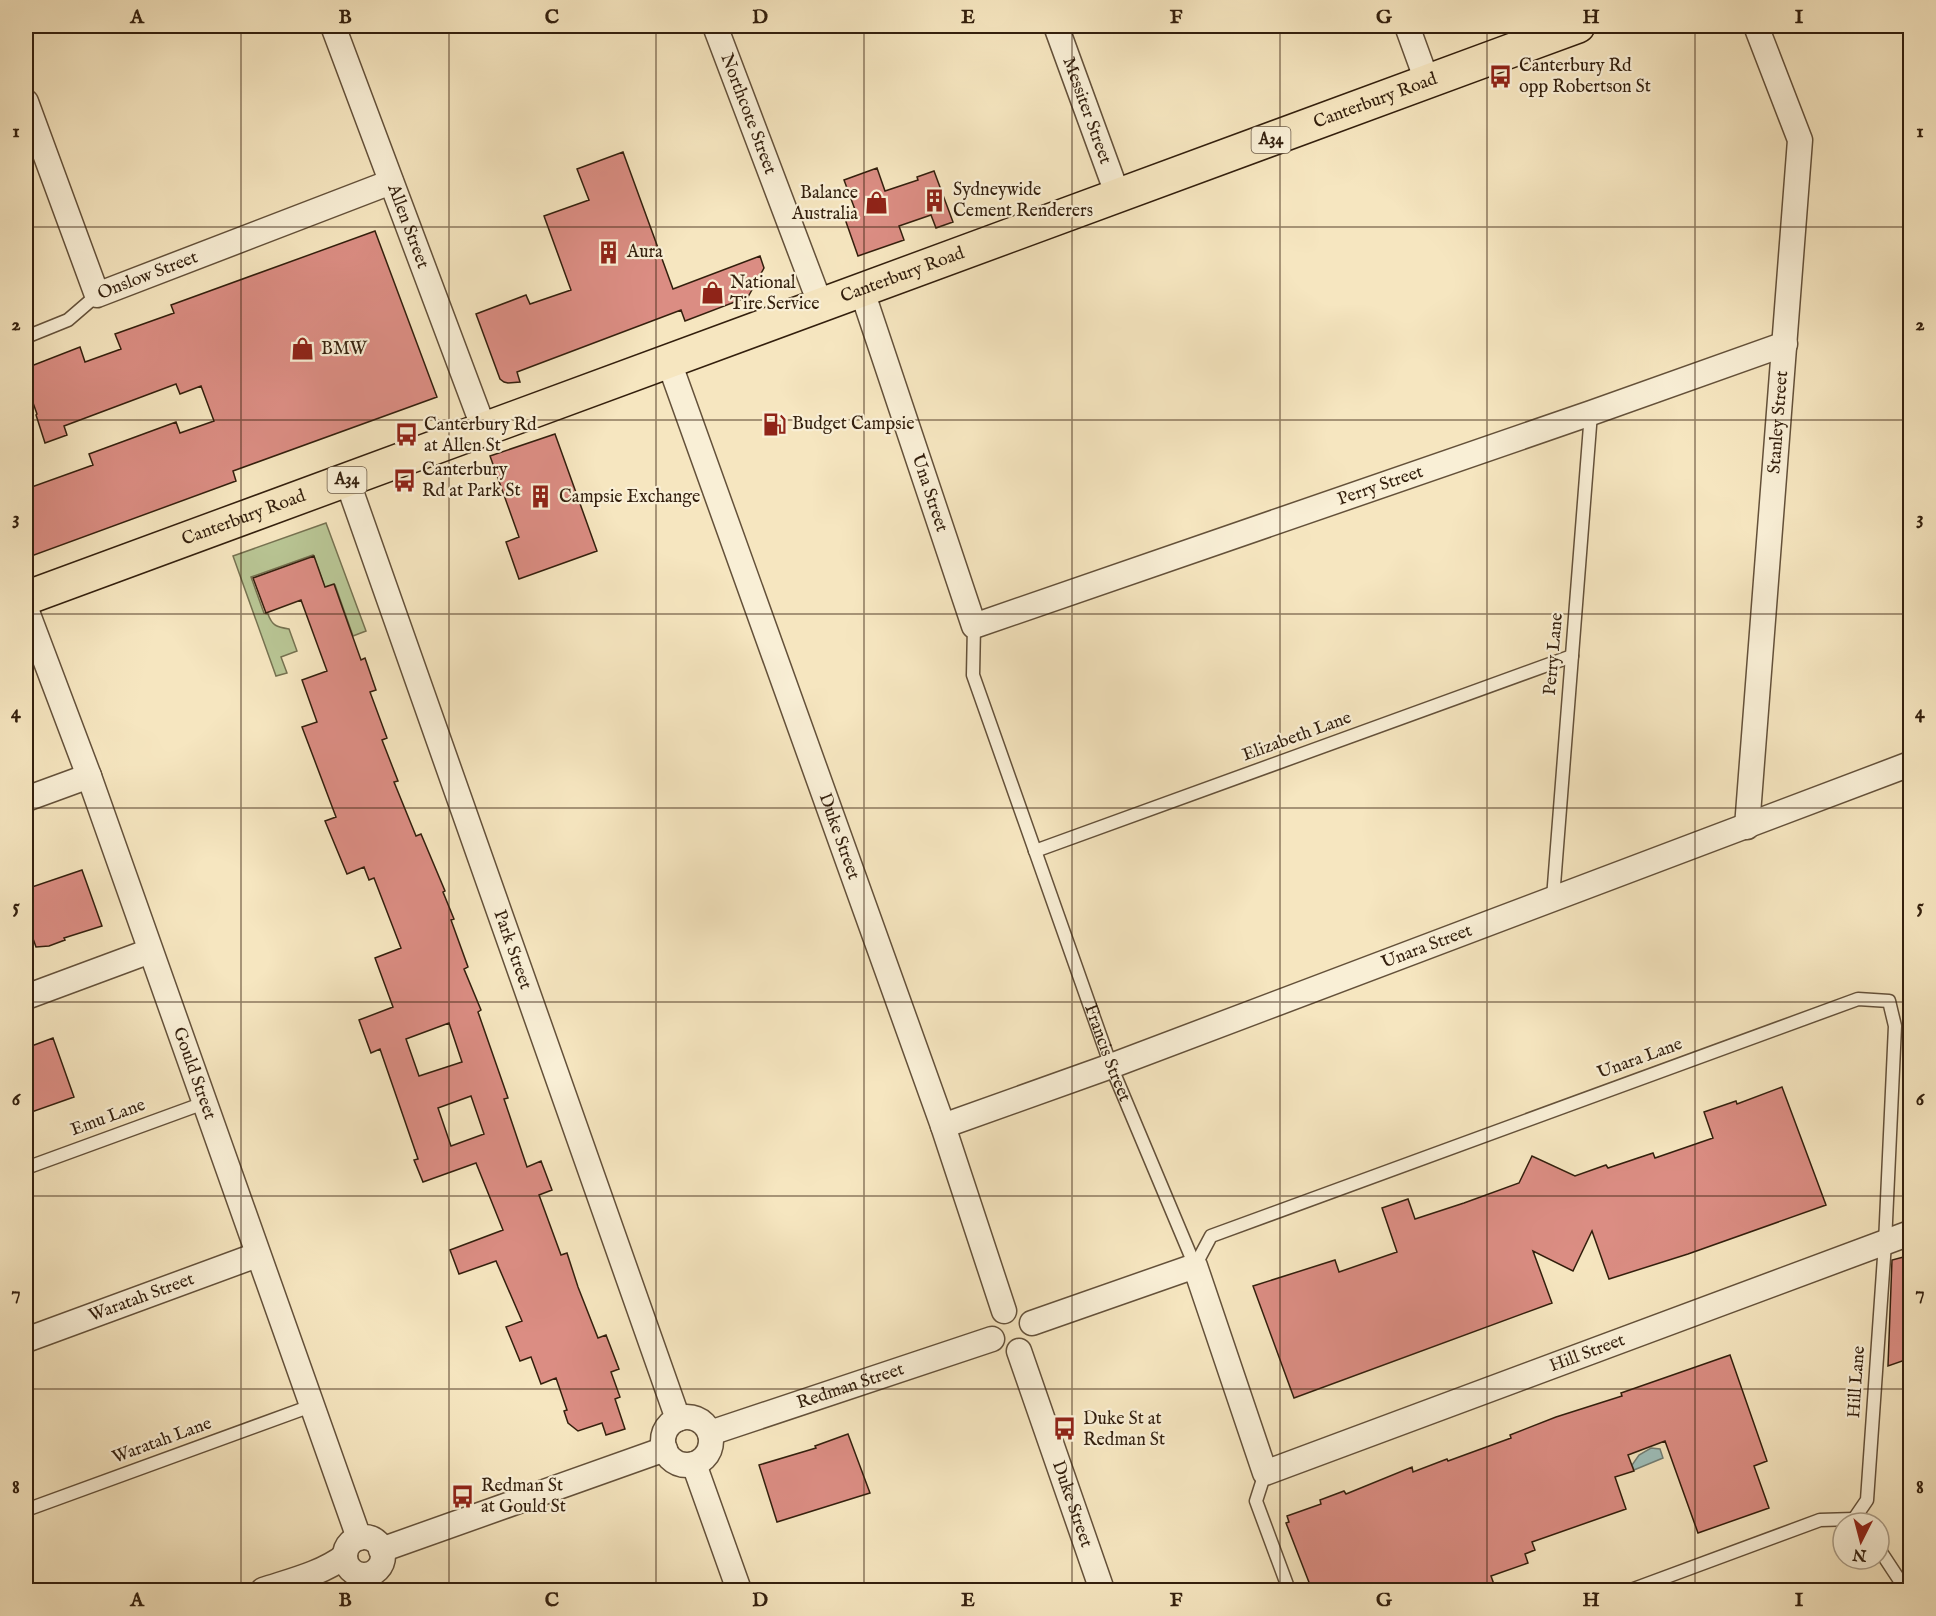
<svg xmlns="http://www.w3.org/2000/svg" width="1936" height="1616" viewBox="0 0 1936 1616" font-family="'IM FELL English',serif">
<rect width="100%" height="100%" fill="#f6e6c0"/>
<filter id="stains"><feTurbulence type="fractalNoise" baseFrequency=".00333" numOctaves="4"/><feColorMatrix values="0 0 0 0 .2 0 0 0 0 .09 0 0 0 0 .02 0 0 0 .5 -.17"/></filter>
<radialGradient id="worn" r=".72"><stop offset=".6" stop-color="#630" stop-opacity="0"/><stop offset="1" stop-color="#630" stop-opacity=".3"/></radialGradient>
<path fill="#b9c695" stroke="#767251" stroke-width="1.5" d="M326,523L366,631L353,636L335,585L325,588L313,555L251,577L264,613L268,614C272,626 277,627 289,629L297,651L281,657L287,673L276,676L233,556Z"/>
<path fill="#9ebeb9" stroke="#737e74" stroke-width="1.5" d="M1651,1448L1660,1449L1663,1458L1634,1470L1632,1465L1639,1455Z"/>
<path fill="#db8d83" stroke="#331f0d" stroke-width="1.5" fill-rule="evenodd" d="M623,152L673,289L760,256L764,268L748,297L685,321L681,310L517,372L520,382L508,383L504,382L500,379L476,314L526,295L530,304L571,290L544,216L589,200L577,169Z
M877,168L885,191L918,180L917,177L934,171L953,222L936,228L931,215L899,226L904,240L858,256L845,219L857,215L844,180Z
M375,231L437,397L233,471L236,481L26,558V489L93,465L89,454L176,422L180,433L214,421L201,386L180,394L176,384L64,426L67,435L45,443L36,415L37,414L26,383V368L80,347L85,362L121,349L115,334L174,313L171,305Z
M555,434L597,551L519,579L506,542L519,537L490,456Z
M314,556L325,587L334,584L361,660L365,658L376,690L370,692L387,738L382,740L398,781L394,782L416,836L421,834L445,891L443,892L454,919L451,920L468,967L464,969L481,1010L478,1012L508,1098L504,1099L527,1167L541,1161L552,1190L539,1195L561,1255L567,1253L578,1287L598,1338L606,1335L619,1369L611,1372L620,1397L615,1399L625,1429L606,1435L602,1423L578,1431L568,1423L564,1411L567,1410L556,1378L541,1384L531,1357L520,1361L506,1327L522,1321L496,1261L459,1274L450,1250L503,1230L476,1163L423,1182L414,1160L418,1159L380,1049L371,1053L359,1020L393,1007L375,958L401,948L374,878L369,880L364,867L347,874L325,821L336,817L302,727L317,722L302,680L327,671L301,600L266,613L253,578ZM449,1023L462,1062L419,1076L406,1039ZM471,1096L484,1134L451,1146L438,1108Z
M82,870L102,926L64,938L65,940L49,946L36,947L26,919V889Z
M53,1038L74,1097L26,1114V1048Z
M1782,1087L1826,1205L1688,1254L1609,1279L1592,1231L1573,1271L1533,1251L1552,1303L1294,1398L1253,1286L1335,1260L1339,1272L1397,1252L1382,1208L1408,1199L1415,1219L1464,1203L1519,1183L1532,1156L1575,1176L1606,1165L1608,1168L1653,1153L1655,1158L1713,1138L1704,1112L1736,1101L1737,1104Z
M1911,1255V1358L1888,1366L1892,1260Z
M1730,1355L1767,1461L1754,1466L1769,1508L1698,1533L1665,1441L1628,1455L1634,1471L1615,1477L1626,1509L1532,1542L1535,1550L1525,1554L1528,1563L1491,1576L1496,1590H1312L1286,1523L1289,1522L1287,1516L1321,1504L1320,1500L1344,1491L1346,1494L1412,1467L1413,1472L1447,1459L1448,1461L1511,1438L1510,1435L1556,1417L1622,1396L1621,1393Z
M848,1434L870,1493L777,1522L759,1465L816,1448L815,1446Z"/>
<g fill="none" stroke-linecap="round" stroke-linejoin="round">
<defs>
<g id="service">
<path d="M26,337L68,320L97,295"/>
<path id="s1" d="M974,626L973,675L1111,1066L1195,1266"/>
<path d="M1035,851L1572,656"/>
<path d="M1553,898L1591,413"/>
<path d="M26,1168L204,1103"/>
<path d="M1195,1266L1211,1236L1858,999L1889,1001L1895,1026L1885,1243L1867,1500L1854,1519"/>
<path d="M1265,1473L1256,1501L1289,1590"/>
<path d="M26,1510L311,1406"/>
<path d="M1879,1549L1906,1590"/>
<path d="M1631,1590L1820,1520L1854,1519L1858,1523"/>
</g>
<g id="minor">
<path id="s2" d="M333,26L484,429"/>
<path id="s3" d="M715,26L821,306"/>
<path id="s4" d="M1056,26L1118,196"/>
<path d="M1407,26L1427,81"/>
<path id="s5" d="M26,102L97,295L391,182"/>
<path id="s6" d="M862,291L974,626L1591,413L1785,344"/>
<path id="s7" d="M669,362L943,1126L1004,1311"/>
<path id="s8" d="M347,480L678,1419"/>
<path id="s9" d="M26,609L89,776L359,1538"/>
<path d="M26,799L89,776"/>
<path id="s10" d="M1747,827L1800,140L1756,26"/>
<path d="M26,997L150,951"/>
<path id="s11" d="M943,1126L1111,1066L1910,764"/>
<path id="s12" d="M1032,1323L1195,1266L1265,1473L1910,1233"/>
<path id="s13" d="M26,1340L257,1255"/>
<path id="s14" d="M1019,1351L1102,1590"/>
<circle cx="687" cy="1441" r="24"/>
<path id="s15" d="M710,1433L992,1339"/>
<path d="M694,1464L739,1590"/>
<circle cx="364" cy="1556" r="19"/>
<path d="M381,1550L665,1449"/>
<path d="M263,1590C290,1581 321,1574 345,1556"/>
</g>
<g id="trunk">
<path id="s16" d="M26,598L1578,26"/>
</g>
</defs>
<use href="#service" stroke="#64513a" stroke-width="15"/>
<use href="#minor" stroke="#64513a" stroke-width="27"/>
<use href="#trunk" stroke="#331f0d" stroke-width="36"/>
<use href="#service" stroke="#f9efd6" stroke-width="12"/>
<use href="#minor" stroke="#f9efd6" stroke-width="24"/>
<use href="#trunk" stroke="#f6e6c0" stroke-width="33"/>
</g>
<path fill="none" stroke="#331f0d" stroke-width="1.5" stroke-opacity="0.55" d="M241,26V1590M449,26V1590M656,26V1590M864,26V1590M1072,26V1590M1280,26V1590M1487,26V1590M1695,26V1590M26,227H1910M26,420H1910M26,614H1910M26,808H1910M26,1002H1910M26,1196H1910M26,1389H1910"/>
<defs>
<symbol id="bus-bare" viewBox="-9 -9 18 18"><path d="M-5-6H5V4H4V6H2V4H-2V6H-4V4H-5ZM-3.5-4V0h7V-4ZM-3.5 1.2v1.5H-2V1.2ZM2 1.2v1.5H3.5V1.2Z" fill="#8f2418" stroke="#f9efd6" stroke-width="2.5" paint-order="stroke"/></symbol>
<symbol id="building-bare" viewBox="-9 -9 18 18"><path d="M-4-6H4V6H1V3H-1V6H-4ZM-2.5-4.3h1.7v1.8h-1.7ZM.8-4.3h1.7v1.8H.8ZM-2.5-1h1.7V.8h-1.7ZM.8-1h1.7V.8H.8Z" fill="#8f2418" stroke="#f9efd6" stroke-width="2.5" paint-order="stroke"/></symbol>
<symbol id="shop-bare" viewBox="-9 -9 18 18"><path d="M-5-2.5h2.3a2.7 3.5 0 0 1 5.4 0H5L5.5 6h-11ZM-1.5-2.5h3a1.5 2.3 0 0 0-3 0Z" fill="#8f2418" stroke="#f9efd6" stroke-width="2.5" paint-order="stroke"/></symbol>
<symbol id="fuel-bare" viewBox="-9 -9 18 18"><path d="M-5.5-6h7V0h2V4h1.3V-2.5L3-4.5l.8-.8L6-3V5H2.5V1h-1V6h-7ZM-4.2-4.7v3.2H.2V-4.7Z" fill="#8f2418" stroke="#f9efd6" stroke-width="2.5" paint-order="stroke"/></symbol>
</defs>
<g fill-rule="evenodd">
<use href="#bus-bare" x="1484" y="60" width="33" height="33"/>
<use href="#building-bare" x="918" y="184" width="33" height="33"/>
<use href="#shop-bare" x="860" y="186" width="33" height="33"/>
<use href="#building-bare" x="592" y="236" width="33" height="33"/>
<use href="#shop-bare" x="696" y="276" width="33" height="33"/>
<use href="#shop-bare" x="286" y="332" width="33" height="33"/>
<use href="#fuel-bare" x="758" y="408" width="33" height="33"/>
<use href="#bus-bare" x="390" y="418" width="33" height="33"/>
<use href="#bus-bare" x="388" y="464" width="33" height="33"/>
<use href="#building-bare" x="524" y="480" width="33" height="33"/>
<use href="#bus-bare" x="1048" y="1412" width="33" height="33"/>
<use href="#bus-bare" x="446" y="1480" width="33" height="33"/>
</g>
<g text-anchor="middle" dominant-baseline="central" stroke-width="4.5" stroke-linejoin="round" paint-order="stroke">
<g fill="#f9efd6" stroke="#6e5d49" stroke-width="1.5">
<rect x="1251.5" y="127" width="39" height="26" rx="4.5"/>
<rect x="327.5" y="467" width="39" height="26" rx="4.5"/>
</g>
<g font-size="16" font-weight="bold" fill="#331f0d">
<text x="1271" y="140">A34</text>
<text x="347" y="480">A34</text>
</g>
<g font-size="18" fill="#331f0d" stroke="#f9efd6" text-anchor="start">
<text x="1519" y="66">Canterbury Rd<tspan x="1519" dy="21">opp Robertson St</tspan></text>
<text x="953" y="190">Sydneywide<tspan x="953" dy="21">Cement Renderers</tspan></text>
<text x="858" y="193" text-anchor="end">Balance<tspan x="858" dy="21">Australia</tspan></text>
<text x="627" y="252">Aura</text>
<text x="730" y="283">National<tspan x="730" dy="21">Tire Service</tspan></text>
<text x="321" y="349">BMW</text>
<text x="792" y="424">Budget Campsie</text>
<text x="424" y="425">Canterbury Rd<tspan x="424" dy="21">at Allen St</tspan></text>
<text x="422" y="470">Canterbury<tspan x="422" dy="21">Rd at Park St</tspan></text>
<text x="559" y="497">Campsie Exchange</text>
<text x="1083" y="1419">Duke St at<tspan x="1083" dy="21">Redman St</tspan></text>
<text x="481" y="1486">Redman St<tspan x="481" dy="21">at Gould St</tspan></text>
</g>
<g font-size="18" fill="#331f0d" stroke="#f9efd6">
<text stroke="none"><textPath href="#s16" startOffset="1438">Canterbury Road</textPath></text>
<text stroke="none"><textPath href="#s4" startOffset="90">Messiter Street</textPath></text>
<text stroke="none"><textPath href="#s3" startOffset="94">Northcote Street</textPath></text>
<text stroke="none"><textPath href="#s2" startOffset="214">Allen Street</textPath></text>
<text stroke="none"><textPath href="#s5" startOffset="260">Onslow Street</textPath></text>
<text stroke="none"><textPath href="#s16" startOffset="934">Canterbury Road</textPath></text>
<text stroke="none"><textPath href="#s10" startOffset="406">Stanley Street</textPath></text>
<text stroke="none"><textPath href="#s6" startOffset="783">Perry Street</textPath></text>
<text stroke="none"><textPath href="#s6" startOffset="213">Una Street</textPath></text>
<text stroke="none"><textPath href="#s16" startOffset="232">Canterbury Road</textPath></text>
<text transform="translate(1554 654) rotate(-85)">Perry Lane</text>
<text transform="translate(1297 737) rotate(-20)">Elizabeth Lane</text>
<text stroke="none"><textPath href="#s7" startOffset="504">Duke Street</textPath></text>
<text stroke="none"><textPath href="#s11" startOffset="516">Unara Street</textPath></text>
<text stroke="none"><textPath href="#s8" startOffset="498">Park Street</textPath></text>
<text stroke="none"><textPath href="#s1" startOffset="450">Francis Street</textPath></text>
<text transform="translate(1640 1059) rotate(-20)">Unara Lane</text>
<text stroke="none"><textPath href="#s9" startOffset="494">Gould Street</textPath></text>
<text transform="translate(108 1118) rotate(-20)">Emu Lane</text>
<text stroke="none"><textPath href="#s13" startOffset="123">Waratah Street</textPath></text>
<text stroke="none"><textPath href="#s12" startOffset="735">Hill Street</textPath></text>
<text transform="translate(1857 1382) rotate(-86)">Hill Lane</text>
<text stroke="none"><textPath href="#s15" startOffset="148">Redman Street</textPath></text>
<text transform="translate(162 1441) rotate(-20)">Waratah Lane</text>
<text stroke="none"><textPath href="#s14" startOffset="162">Duke Street</textPath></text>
</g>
</g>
<rect width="1936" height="1616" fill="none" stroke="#f6e6c0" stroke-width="66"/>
<g transform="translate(1861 1541) rotate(186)"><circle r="28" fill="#f9efd6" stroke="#aa9c86" stroke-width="1.5"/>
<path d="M0-4.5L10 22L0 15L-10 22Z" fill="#8f2418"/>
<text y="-9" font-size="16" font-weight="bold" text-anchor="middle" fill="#331f0d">N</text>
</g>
<rect x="33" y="33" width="1870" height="1550" fill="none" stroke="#331f0d" stroke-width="2"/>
<g font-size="20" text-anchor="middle" font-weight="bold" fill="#331f0d">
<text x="137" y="23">A</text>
<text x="345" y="23">B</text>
<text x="552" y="23">C</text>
<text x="760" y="23">D</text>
<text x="968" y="23">E</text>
<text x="1176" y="23">F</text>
<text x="1384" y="23">G</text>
<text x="1591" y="23">H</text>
<text x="1799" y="23">I</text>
<text x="16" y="137">1</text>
<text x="1920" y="137">1</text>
<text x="16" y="330">2</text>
<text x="1920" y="330">2</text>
<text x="16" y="524">3</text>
<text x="1920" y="524">3</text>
<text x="16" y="718">4</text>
<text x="1920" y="718">4</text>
<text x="16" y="912">5</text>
<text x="1920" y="912">5</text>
<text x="16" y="1105">6</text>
<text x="1920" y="1105">6</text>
<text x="16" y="1299">7</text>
<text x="1920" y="1299">7</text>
<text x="16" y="1493">8</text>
<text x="1920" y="1493">8</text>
<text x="137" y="1606">A</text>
<text x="345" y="1606">B</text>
<text x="552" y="1606">C</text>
<text x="760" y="1606">D</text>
<text x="968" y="1606">E</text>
<text x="1176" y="1606">F</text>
<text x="1384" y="1606">G</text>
<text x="1591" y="1606">H</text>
<text x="1799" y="1606">I</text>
</g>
<rect width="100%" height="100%" filter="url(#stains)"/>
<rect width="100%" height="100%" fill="url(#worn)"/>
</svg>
